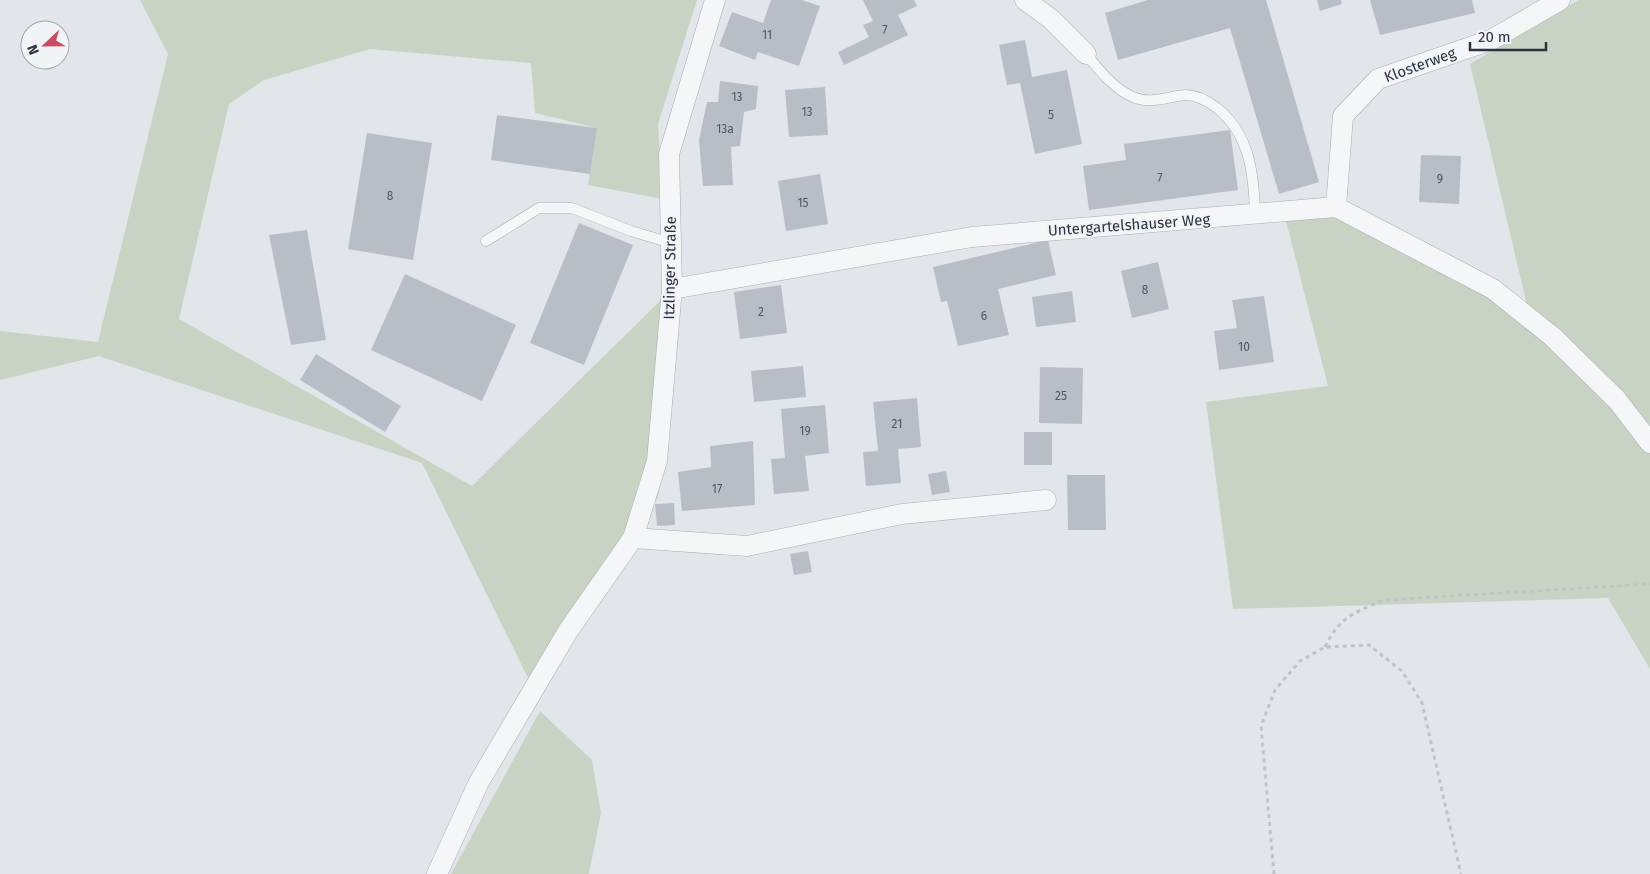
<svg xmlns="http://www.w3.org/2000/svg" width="1650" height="874" viewBox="0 0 1650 874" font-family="'Fira Sans',sans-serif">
<rect width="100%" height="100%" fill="#e2e5ea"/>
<path fill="#c8d3c3" d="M140,0H697L658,124L663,199L588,185L597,128L535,113L531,63L370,49L264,80L229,104L179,319L472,486L664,297L679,300L658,497L533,688L422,463L99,356L0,380V331L98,342L168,54Z
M1579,0H1650V432L1527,305L1470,64Z
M1336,207L1493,289L1650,443V669L1608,598L1233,609L1206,402L1328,386L1284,213Z
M540,711L592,760L601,813L589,874H451Z"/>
<path fill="#b9bec6" d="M771,0H802L820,6L799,66L758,52L755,60L719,46L732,12L763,23Z
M863,0H914L917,6L898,15L908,35L844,65L838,52L869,37L863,25L873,21Z
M1148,0H1266L1319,182L1279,194L1230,28L1118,60L1105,13Z
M1317,0H1341L1342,4L1320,11Z
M1370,0H1472L1475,13L1380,35Z
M1025,40L1032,77L1067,70L1082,144L1035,154L1020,83L1007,85L999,45Z
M720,81L758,86L756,109L744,112L740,146L731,147L733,185L703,186L699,140L707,102H718Z
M825,87L828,135L789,137L785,90Z
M497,115L597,128L590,174L491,160Z
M1230,130L1238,190L1089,210L1083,166L1126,160L1124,144Z
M367,133L432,143L413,260L348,249Z
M1421,155L1461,156L1459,204L1419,202Z
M820,174L828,224L786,231L778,181Z
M579,223L633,245L584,365L530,343Z
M307,230L326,340L291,345L269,235Z
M1048,240L1056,275L998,289L1009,335L958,346L947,301L941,302L933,267Z
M1158,262L1169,309L1132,318L1121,271Z
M405,274L516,325L482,401L371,350Z
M781,285L787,333L740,339L734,292Z
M1072,291L1076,322L1036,327L1032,297Z
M1264,296L1274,362L1219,370L1214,331L1237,328L1232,300Z
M316,354L401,406L385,432L300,380Z
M803,366L806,397L754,402L751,371Z
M1040,367L1083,368L1082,424L1039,423Z
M917,398L921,447L898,449L901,483L866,486L863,452L878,451L873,402Z
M825,405L829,453L805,456L809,491L774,494L771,459L797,457L785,458L781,409Z
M1024,432H1052V465H1024Z
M753,441L755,505L682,511L678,472L711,467L710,446Z
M946,471L950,492L932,495L928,474Z
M1067,475H1105L1106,530H1068Z
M674,503L675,525L657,526L655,504Z
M808,551L812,572L794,575L790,554Z"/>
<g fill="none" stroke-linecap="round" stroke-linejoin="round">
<defs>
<path id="service" d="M1086,54C1099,70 1114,89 1133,97C1150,105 1169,96 1186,95C1197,95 1209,102 1217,108C1250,134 1254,175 1255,215
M486,241L539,208H572L631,231L671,243"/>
<path id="minor" d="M1025,0L1051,19L1086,54
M1336,207L1343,116L1378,79L1491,40L1560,0
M672,289L972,237L1336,207L1493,289L1553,337L1617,400L1650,443
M633,538L747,546L902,514L1046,500
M437,874L479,782L568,631L633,538L657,461L672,289L669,154L715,0"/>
</defs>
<use href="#service" stroke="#a7acb4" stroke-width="11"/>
<use href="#minor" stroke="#a7acb4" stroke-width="21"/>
<path stroke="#bfc3c8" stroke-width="3" stroke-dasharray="4 4" stroke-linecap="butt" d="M1325,647C1340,616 1354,613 1384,600L1650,584
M1274,874L1261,726L1275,690L1300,661L1325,647L1369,645L1402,671L1422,703L1461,874"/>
<use href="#service" stroke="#f4f6f8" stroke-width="10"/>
<use href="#minor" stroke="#f4f6f8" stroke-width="20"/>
</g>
<g text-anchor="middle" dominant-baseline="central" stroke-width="4" stroke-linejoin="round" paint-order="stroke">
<g font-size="12" fill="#4e5662">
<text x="885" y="30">7</text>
<text x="767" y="35">11</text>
<text x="737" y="97">13</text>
<text x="807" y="112">13</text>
<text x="1051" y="115">5</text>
<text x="725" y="129">13a</text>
<text x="1160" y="178">7</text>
<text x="1440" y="179">9</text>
<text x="390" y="196">8</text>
<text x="803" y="203">15</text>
<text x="1145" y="290">8</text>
<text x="761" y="312">2</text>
<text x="984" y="316">6</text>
<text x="1244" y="347">10</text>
<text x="1061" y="396">25</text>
<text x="897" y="424">21</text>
<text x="805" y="431">19</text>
<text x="717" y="489">17</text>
</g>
<g font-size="15" fill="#2a3341" stroke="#f1f4f7">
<text transform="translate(1420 65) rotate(-20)">Klosterweg</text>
<text transform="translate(1129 225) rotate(-4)">Untergartelshauser Weg</text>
<text transform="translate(670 268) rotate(-89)">Itzlinger Straße</text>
</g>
</g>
<g transform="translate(45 45) rotate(248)"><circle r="24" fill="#f1f4f7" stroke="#a1a7ae"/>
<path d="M0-4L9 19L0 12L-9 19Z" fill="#cb4b62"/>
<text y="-8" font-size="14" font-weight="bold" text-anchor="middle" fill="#2a3341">N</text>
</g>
<path d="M1470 42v8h76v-8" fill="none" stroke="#2a3341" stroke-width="2.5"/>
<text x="1478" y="42" font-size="15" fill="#2a3341" stroke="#f1f4f7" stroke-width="4" paint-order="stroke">20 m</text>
</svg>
